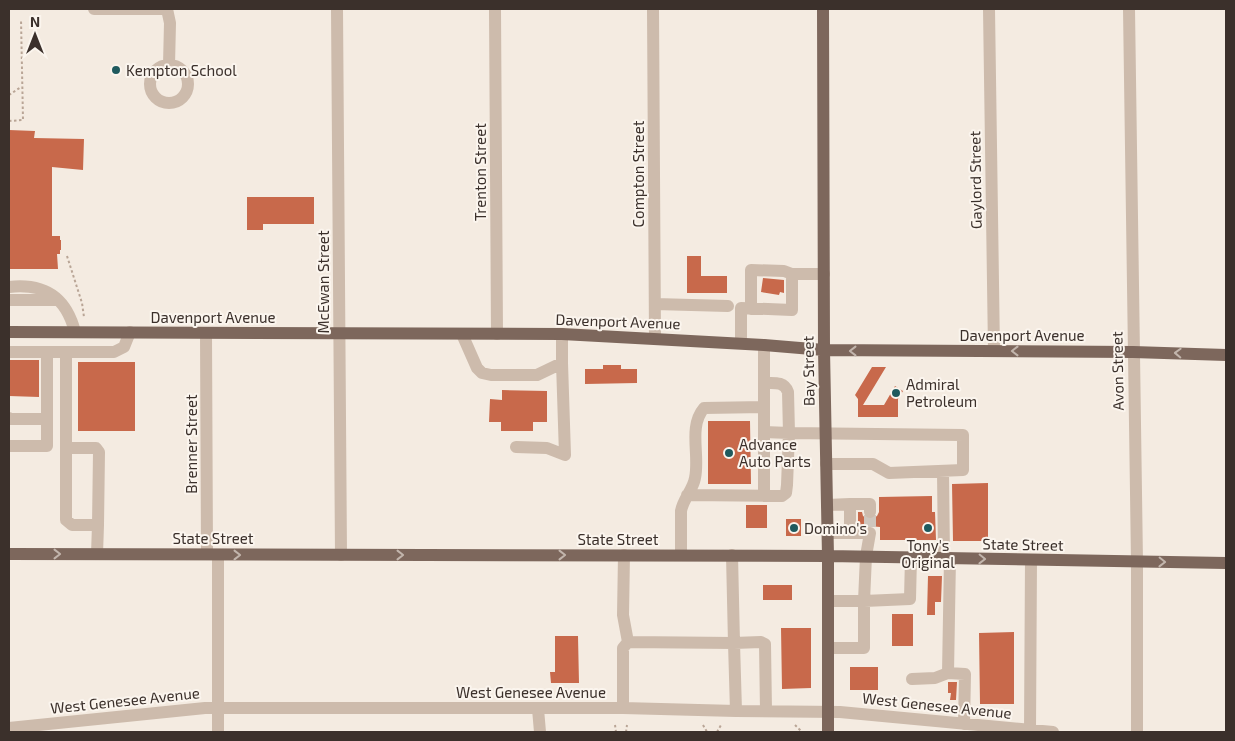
<svg xmlns="http://www.w3.org/2000/svg" width="1235" height="741" viewBox="0 0 1235 741" font-family="'Exo 2',sans-serif">
<rect width="100%" height="100%" fill="#f4ebe1"/>
<path fill="#c8694b" d="M9,130L35,131L34,138L84,139L83,170L52,167V236H60V240H61V250H60V254H57L58,269H9Z
M247,197H314V224H263V230H247Z
M687,256H701V276H727V293H687Z
M763,278L784,280V293L780,292L779,295L761,292Z
M10,360H39V397L9,396Z
M78,362H135V431H78Z
M603,365H621V369H637V383L585,384V369H603Z
M872,367H886L863,405H884L895,386L903,391L898,399V417H858V399L855,395Z
M502,390L547,391V422H533V431H501V422H489L490,399L502,400Z
M708,421H750L751,484H708Z
M988,483V541H953L952,484Z
M932,496V512H935L936,540H880V527L858,525V512H862L863,516L870,520L877,516L879,512V497Z
M746,505H767V528H746Z
M786,519H801V536H786Z
M928,576H942L941,602H935V615H927Z
M763,585H792V600H763Z
M892,614H913V646H892Z
M781,628H811V688L782,689Z
M1014,632V704H980L979,633Z
M555,636H578L579,683H551L550,672H555Z
M850,667H878V690H850Z
M948,682H957L956,700H950L951,693H948Z"/>
<g fill="none" stroke-linecap="round" stroke-linejoin="round">
<path stroke="#cfc6bd" stroke-width="12" stroke-dasharray="12 6" stroke-linecap="butt" d="M870,527V512"/>
<path stroke="#b9a596" stroke-width="2" stroke-dasharray="2.5 2.5" stroke-linecap="butt" d="M9,95L21,87
M9,121L23,120L21,19
M67,256L82,303L84,317
M615,725L616,732
M703,725L707,732
M795,725L802,732
M626,732L627,725
M717,732L721,725"/>
<path stroke="#cdbbac" stroke-width="12" d="M94,9H167
M167,9L170,23L169,65
M337,9L341,555
M495,9L497,334
M653,9L655,338
M989,9L994,351
M1129,9L1137,562V732
M150 84a19 19 0 1 1 38 0a19 19 0 1 1-38 0Z
M9,287C45,283 66,297 75,332
M9,300H57
M655,304L728,306
M751,309V270L784,271L792,274
M206,333L207,554
M462,334L477,368L482,373L491,375H537L562,363V334
M741,343V308L792,310V274H824
M9,352H114L124,347L130,332
M66,352V520L72,525H98L97,554
M9,418L10,419H47V352
M764,432L789,433L788,392C784,381 774,383 764,383
M9,446H47V419
M516,447L547,448L565,455L562,363
M66,448H96L99,452L98,525
M943,472L944,558
M687,495L782,496L786,493L787,485L789,433L963,435V470L889,473L873,464H826
M764,496V407
M850,504H870V512
M827,505L850,504V533
M828,533H870L866,556L864,601H828
M218,555V732
M624,555L623,615L628,642
M681,555V511C683,499 693,490 695,478C700,455 688,427 704,408L764,407V345
M732,555L734,643L761,642L765,644L766,711
M828,648H864V601L910,599L911,557
M948,673L950,558
M912,679L935,678L948,673L965,674L964,724
M623,708V648L628,642L734,643L736,711
M538,709L540,732
M9,728L205,708H623L736,711L840,712L1053,732
M1030,730L1031,560"/>
<path stroke="#7d675c" stroke-width="12" d="M823,9L824,350L828,556V732
M9,332L562,334L764,345L824,350L1133,352L1226,355
M9,554L828,556L1226,563"/>
</g>
<defs><path id="oneway-chevron" d="M-2-3.5L2.5 0L-2 3.5" fill="none" stroke-width="1.6" stroke-linecap="round" stroke-linejoin="round" transform="scale(1.25)"/></defs>
<g stroke="#c2b5ac">
<use href="#oneway-chevron" transform="translate(853 351) rotate(-180)"/>
<use href="#oneway-chevron" transform="translate(1015 351) rotate(-180)"/>
<use href="#oneway-chevron" transform="translate(1178 353) rotate(-178)"/>
<use href="#oneway-chevron" transform="translate(57 554)"/>
<use href="#oneway-chevron" transform="translate(237 555)"/>
<use href="#oneway-chevron" transform="translate(400 555)"/>
<use href="#oneway-chevron" transform="translate(562 555)"/>
<use href="#oneway-chevron" transform="translate(982 559) rotate(1)"/>
<use href="#oneway-chevron" transform="translate(1162 562) rotate(1)"/>
</g>
<g fill="#1f5a5e" stroke="#fbf5ee" stroke-width="2">
<circle cx="116" cy="70" r="5"/>
<circle cx="896" cy="393" r="5"/>
<circle cx="729" cy="453" r="5"/>
<circle cx="794" cy="528" r="5"/>
<circle cx="928" cy="528" r="5"/>
</g>
<g text-anchor="middle" dominant-baseline="central" stroke-width="4" stroke-linejoin="round" paint-order="stroke">
<g font-size="15" fill="#3b302b" stroke="#fbf5ee" text-anchor="start">
<text x="126" y="70">Kempton School</text>
<text x="906" y="384">Admiral<tspan x="906" dy="17">Petroleum</tspan></text>
<text x="739" y="444">Advance<tspan x="739" dy="17">Auto Parts</tspan></text>
<text x="804" y="528">Domino's</text>
<text x="928" y="545" text-anchor="middle">Tony's<tspan x="928" dy="17">Original</tspan></text>
</g>
<g font-size="15" fill="#3b302b" stroke="#fbf5ee">
<text transform="translate(480 172) rotate(-90)">Trenton Street</text>
<text transform="translate(638 174) rotate(-90)">Compton Street</text>
<text transform="translate(975 180) rotate(-91)">Gaylord Street</text>
<text transform="translate(323 282) rotate(-90)">McEwan Street</text>
<text x="213" y="317">Davenport Avenue</text>
<text transform="translate(618 321) rotate(2)">Davenport Avenue</text>
<text x="1022" y="335">Davenport Avenue</text>
<text transform="translate(808 371) rotate(-91)">Bay Street</text>
<text transform="translate(1117 371) rotate(-91)">Avon Street</text>
<text transform="translate(191 444) rotate(-90)">Brenner Street</text>
<text x="213" y="538">State Street</text>
<text x="618" y="539">State Street</text>
<text transform="translate(1023 544) rotate(1)">State Street</text>
<text x="531" y="692">West Genesee Avenue</text>
<text transform="translate(125 700) rotate(-6)">West Genesee Avenue</text>
<text transform="translate(937 705) rotate(6)">West Genesee Avenue</text>
</g>
</g>
<rect width="1235" height="741" fill="none" stroke="#3b302b" stroke-width="20"/>
<g transform="translate(35 35)" stroke="#fbf5ee" stroke-width="4" paint-order="stroke">
<path d="M0-4L9 19L0 12L-9 19Z" fill="#3b302b"/>
<text y="-8" font-size="14" font-weight="bold" text-anchor="middle" fill="#3b302b">N</text>
</g>
</svg>
